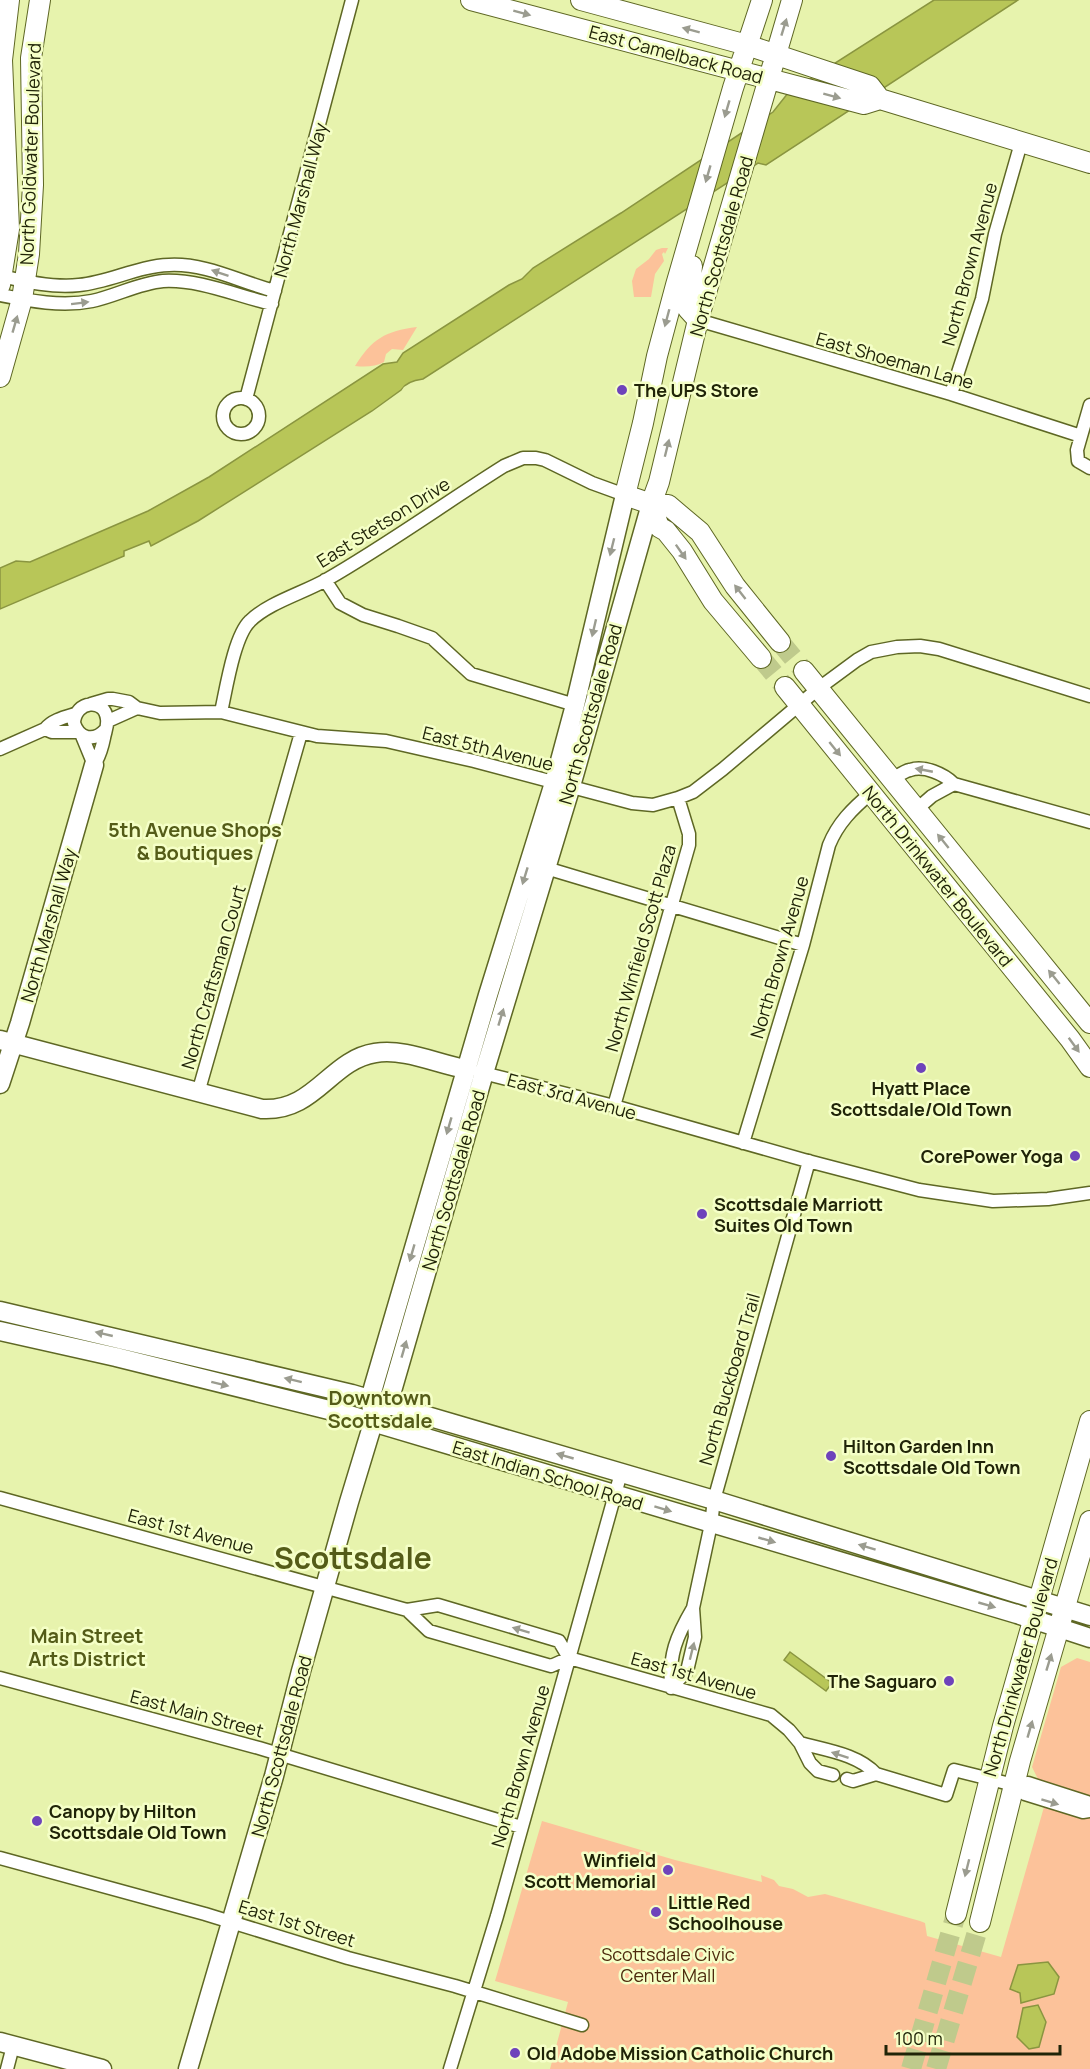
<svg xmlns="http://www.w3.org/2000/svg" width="1090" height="2069" viewBox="0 0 1090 2069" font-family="Manrope,sans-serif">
<rect width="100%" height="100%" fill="#e7f3ad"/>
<path fill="#fcc29a" d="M662,248H668L665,254L664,252L662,254L664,261L655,274L651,297H634L632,281L636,269L649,259L656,250Z
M417,327L403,350L392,349L386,354L384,362C375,367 365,367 355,366C372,339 385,331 417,327Z
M1077,1658L1090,1662V2069H550L568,2002L495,1981L542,1821L675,1860L762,1882L761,1875L774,1880L779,1886L793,1889L808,1897L825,1894L920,1921L925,1923L927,1936L1001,1957L1050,1786L1040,1783L1032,1767L1061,1667Z"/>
<path fill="#b8c658" stroke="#8a9540" stroke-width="1.5" d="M934,0H1018L766,165L758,163L423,379C415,380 405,383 401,390L372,411L198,521L151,546L149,541L124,551V556L0,609V568L16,561L30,562L148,511L209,477L383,364L397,362L403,353L509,285L522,279L533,268L621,213L773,112L788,93Z
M790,1652L832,1683L826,1691L784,1660Z
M1048,1962L1059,1977L1054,1994L1021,2003L1020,1993L1010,1989L1018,1965Z
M1038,2005L1046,2022L1039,2047L1029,2049L1017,2037L1023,2008Z"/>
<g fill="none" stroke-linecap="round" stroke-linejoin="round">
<path stroke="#bfca8c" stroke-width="20" stroke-dasharray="20 10" stroke-linecap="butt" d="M780,642L804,671
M761,658L785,687
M911,2069L956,1914
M936,2069L980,1922"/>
<defs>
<path id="street" d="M2,276C26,282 54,288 79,285C110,282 138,266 169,265C206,263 240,282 275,291
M0,295C30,301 62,307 92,301C116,296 139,283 163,281C200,279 237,296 272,304
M698,320L951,394L1081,436
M951,394L982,299L995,234L1021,143
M223 416a18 18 0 1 1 36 0a18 18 0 1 1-36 0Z
M246,399L352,0
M1090,405L1077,450L1078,461L1090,468
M325,580L340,603L363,615L398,626L432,638L471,674L575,705
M91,704L108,699H113L129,702L137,708L160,713L221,712L317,736L386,741L474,761L632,803L653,805L678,798L693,792L723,769L819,688L857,660L871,652L897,647L920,646L939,649L1090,696
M221,712C226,690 234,636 250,621C268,603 303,593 326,580C387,545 445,503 504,466L523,458H536L545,460L592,483L625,495
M108,721L137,708
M45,729L52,732H78
M82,736L94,765
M0,749L45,729C52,720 65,717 75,714
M94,765C99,757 102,748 104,738C105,732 108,726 107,719C105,698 75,700 74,723C79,739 94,742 105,730
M893,779C898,776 904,771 910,770C924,765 944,774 954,784L1090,822
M917,809L932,796L954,784
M546,868L803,945
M479,1072L614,1106L804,1160L919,1190L993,1201L1048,1199L1090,1193
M198,1093L301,733
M614,1106L689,845V834L678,798
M743,1143L803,945L829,845C838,823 852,809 871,793
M0,1498L407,1610L438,1605L559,1641L569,1658
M407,1610L429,1631L551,1666L569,1658L771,1715L789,1730L800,1743L810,1763L818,1771L833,1775
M0,1678L259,1748L521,1827
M671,1688L687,1671L695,1637L693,1608L711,1524L714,1500L809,1161
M671,1688C669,1654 676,1637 693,1608
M800,1743C825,1750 858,1754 876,1774L946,1795L954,1770L1014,1785L1028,1783L1087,1802L1090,1805
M847,1779L853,1781L876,1774
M1014,1785L1025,1794L1083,1812L1090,1811
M0,1858L205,1914L348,1958L455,1986L582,2025
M7,2069L13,2046
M450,2069L497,1916L621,1473"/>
<path id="secondary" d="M0,1040L262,1109C315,1112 330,1060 375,1053C405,1048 437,1064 466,1069
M0,1084L20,1023L94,765
M0,1311L352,1394L714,1500L1090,1616
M0,1331L116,1357L349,1415L1017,1614L1090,1638
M372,1409L370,1399L374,1385L488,995L554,783L575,705L625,495
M0,2042L102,2069
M188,2069L274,1776L301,1671L349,1502L373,1423L387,1405L392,1391L484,1073L571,786L651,504"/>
<path id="primary" d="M471,0L864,104L880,99
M581,0L747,45L870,86L880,99L1090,163
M762,0L733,88L676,285L657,356L643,423L625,495L651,504L668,505L700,532L735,586L780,642
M692,266L688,309L698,320
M0,285L9,229L2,60L9,0
M0,377L22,299L29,254L33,185L31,58L40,0
M651,504L659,482L698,320L792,0
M651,504L659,527L666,531L682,551L713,601L761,658
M804,671L1090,1023
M785,687L1070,1039L1090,1067
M956,1914L1003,1726L1090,1421
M980,1922L1020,1761L1090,1521"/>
</defs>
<use href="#street" stroke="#5e6724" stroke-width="15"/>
<use href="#secondary" stroke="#5e6724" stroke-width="21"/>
<use href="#primary" stroke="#5e6724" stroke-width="22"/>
<use href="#street" stroke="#fff" stroke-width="12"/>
<use href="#secondary" stroke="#fff" stroke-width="18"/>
<use href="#primary" stroke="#fff" stroke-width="20"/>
</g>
<defs><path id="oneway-solid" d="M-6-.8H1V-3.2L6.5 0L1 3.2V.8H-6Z" transform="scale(1.5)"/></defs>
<g fill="#9b9c90">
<use href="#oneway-solid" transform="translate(522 13) rotate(15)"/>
<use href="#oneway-solid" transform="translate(784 27) rotate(-73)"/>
<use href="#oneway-solid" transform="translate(691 30) rotate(-165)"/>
<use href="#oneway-solid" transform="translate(832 96) rotate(15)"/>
<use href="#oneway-solid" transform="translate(727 109) rotate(106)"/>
<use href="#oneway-solid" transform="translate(708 174) rotate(106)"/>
<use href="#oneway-solid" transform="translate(220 273) rotate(-161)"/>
<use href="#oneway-solid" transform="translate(80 303) rotate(-7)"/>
<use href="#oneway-solid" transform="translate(667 318) rotate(105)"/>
<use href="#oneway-solid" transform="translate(15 324) rotate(-74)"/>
<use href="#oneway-solid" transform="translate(667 448) rotate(-76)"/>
<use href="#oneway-solid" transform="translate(612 547) rotate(104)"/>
<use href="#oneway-solid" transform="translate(681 552) rotate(55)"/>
<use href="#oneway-solid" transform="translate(740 592) rotate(-128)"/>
<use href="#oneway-solid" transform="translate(594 628) rotate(103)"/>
<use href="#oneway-solid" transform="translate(835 749) rotate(51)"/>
<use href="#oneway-solid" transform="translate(924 770) rotate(-169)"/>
<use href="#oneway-solid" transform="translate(943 841) rotate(-129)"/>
<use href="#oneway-solid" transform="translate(525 876) rotate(107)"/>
<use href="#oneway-solid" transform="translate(1054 977) rotate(-129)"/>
<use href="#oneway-solid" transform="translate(501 1017) rotate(-73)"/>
<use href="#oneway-solid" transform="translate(1074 1045) rotate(54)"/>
<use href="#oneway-solid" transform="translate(449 1126) rotate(106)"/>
<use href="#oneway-solid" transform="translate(412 1253) rotate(106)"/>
<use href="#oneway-solid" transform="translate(104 1334) rotate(-167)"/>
<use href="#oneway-solid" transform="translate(404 1349) rotate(-74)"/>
<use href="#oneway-solid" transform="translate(293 1380) rotate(-166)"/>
<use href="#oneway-solid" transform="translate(220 1384) rotate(14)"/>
<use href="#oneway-solid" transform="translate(565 1456) rotate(-164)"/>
<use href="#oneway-solid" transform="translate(663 1509) rotate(17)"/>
<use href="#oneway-solid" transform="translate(767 1540) rotate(16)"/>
<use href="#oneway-solid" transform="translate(867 1547) rotate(-163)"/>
<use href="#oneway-solid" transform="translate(987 1605) rotate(16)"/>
<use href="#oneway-solid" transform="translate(521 1630) rotate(-163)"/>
<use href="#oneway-solid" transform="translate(692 1651) rotate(-76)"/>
<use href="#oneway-solid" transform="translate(1049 1662) rotate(-73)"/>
<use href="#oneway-solid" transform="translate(1030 1729) rotate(-74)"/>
<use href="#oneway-solid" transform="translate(840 1755) rotate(-162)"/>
<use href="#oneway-solid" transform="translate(1050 1802) rotate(17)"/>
<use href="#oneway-solid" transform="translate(967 1868) rotate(104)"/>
</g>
<g fill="#6e43bb" stroke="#f5ffc7" stroke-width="2">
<circle cx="622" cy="390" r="6"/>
<circle cx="921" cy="1068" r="6"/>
<circle cx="1075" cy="1156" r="6"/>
<circle cx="702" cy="1214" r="6"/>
<circle cx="831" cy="1456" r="6"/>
<circle cx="949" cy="1681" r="6"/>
<circle cx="37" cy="1821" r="6"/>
<circle cx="668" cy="1870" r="6"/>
<circle cx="656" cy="1912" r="6"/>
<circle cx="515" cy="2053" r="6"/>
</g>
<g text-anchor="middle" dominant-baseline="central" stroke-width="5" stroke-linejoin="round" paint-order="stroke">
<g font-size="18" fill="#202408" stroke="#f5ffc7">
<text transform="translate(676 54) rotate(15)">East Camelback Road</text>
<text transform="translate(30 154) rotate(-88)">North Goldwater Boulevard</text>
<text transform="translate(300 200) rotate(-75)">North Marshall Way</text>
<text transform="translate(721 246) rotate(-74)">North Scottsdale Road</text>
<text transform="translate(969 264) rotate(-75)">North Brown Avenue</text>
<text transform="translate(895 360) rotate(16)">East Shoeman Lane</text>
<text transform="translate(383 522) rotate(-32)">East Stetson Drive</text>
<text transform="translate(590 714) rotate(-74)">North Scottsdale Road</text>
<text transform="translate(488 748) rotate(14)">East 5th Avenue</text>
<text transform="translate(938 876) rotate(51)">North Drinkwater Boulevard</text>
<text transform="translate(48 925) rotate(-74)">North Marshall Way</text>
<text transform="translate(640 948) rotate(-74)">North Winfield Scott Plaza</text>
<text transform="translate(779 957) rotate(-74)">North Brown Avenue</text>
<text transform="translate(213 977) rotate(-74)">North Craftsman Court</text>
<text transform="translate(572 1096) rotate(15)">East 3rd Avenue</text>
<text transform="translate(453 1180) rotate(-74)">North Scottsdale Road</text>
<text transform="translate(729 1379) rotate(-74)">North Buckboard Trail</text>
<text transform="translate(548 1475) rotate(17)">East Indian School Road</text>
<text transform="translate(191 1531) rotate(15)">East 1st Avenue</text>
<text transform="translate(1020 1667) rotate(-74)">North Drinkwater Boulevard</text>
<text transform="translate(694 1675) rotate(16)">East 1st Avenue</text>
<text transform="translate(197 1713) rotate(15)">East Main Street</text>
<text transform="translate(281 1746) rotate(-75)">North Scottsdale Road</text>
<text transform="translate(520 1766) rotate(-74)">North Brown Avenue</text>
<text transform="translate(297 1923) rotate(17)">East 1st Street</text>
</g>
<g font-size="18" font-weight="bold" fill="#202408" stroke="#f5ffc7" text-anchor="start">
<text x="634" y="390">The UPS Store</text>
<text x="921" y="1088" text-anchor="middle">Hyatt Place<tspan x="921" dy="21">Scottsdale/Old Town</tspan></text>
<text x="1063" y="1156" text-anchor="end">CorePower Yoga</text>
<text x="714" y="1204">Scottsdale Marriott<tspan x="714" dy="21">Suites Old Town</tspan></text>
<text x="843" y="1446">Hilton Garden Inn<tspan x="843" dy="21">Scottsdale Old Town</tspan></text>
<text x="937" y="1681" text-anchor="end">The Saguaro</text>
<text x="49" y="1811">Canopy by Hilton<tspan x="49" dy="21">Scottsdale Old Town</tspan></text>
<text x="656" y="1860" text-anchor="end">Winfield<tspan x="656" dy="21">Scott Memorial</tspan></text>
<text x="668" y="1902">Little Red<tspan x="668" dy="21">Schoolhouse</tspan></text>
<text x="527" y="2053">Old Adobe Mission Catholic Church</text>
</g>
<g font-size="18" fill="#4d2a0d" stroke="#f5ffc7">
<text x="668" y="1954">Scottsdale Civic<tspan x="668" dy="21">Center Mall</tspan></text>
</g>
<g font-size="20" font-weight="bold" fill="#545c18" stroke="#f5ffc7">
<text x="195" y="829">5th Avenue Shops<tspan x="195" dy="23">&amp; Boutiques</tspan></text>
<text x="380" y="1397">Downtown<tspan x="380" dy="23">Scottsdale</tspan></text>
<text x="87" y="1635">Main Street<tspan x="87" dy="23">Arts District</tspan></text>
</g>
<g font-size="30" font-weight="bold" fill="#545c18" stroke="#f5ffc7">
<text x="353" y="1557">Scottsdale</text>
</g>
</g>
<path d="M886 2045v9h174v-9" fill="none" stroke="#202408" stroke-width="3"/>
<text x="895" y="2045" font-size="18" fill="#202408" stroke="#f5ffc7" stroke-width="4.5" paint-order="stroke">100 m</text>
</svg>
